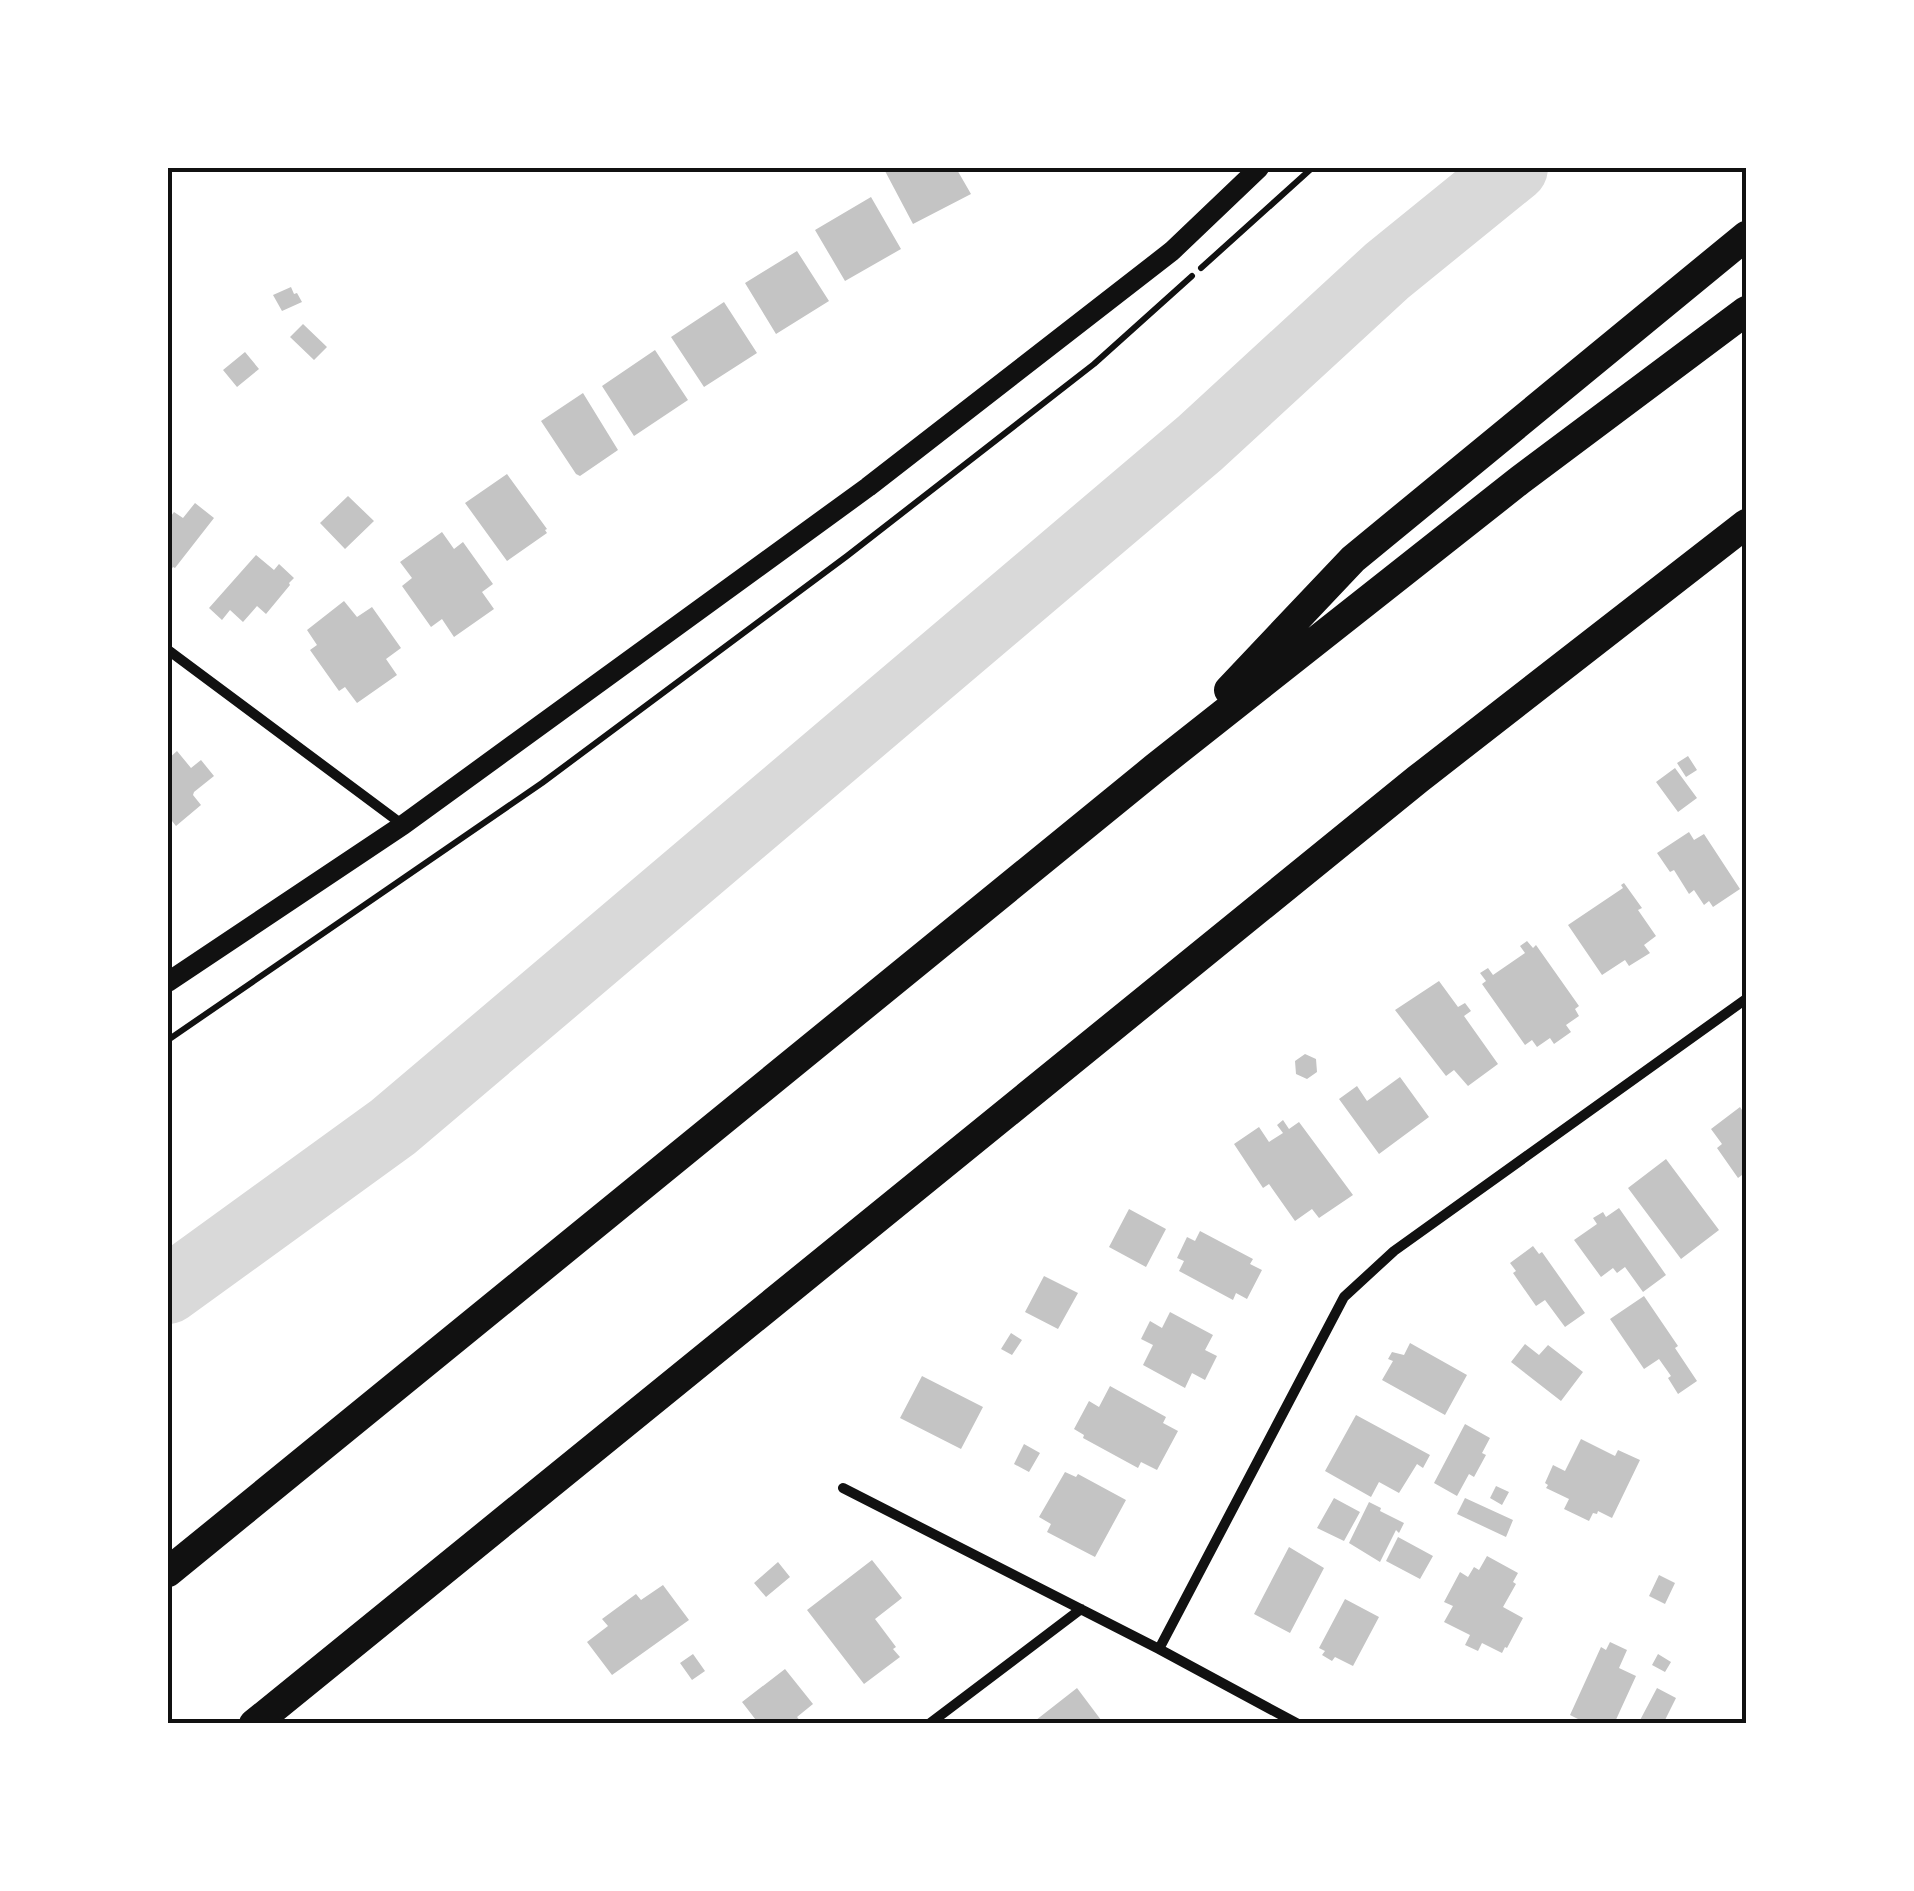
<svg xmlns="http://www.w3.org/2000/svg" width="1914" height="1891" viewBox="0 0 1914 1891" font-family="'Titillium Web',sans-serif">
<rect width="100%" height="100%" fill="#fff"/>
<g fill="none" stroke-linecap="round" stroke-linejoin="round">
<path stroke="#d9d9d9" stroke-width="68" d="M168,1290L393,1127L1200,443L1387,271L1514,168"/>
</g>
<path fill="#c4c4c4" d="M892,168H956L971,194L913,224L885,171Z
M871,197L901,249L845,281L815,230Z
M797,251L829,301L776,334L745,283Z
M291,287L294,294L297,293L302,302L282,311L273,295Z
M724,302L757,353L704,387L671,337Z
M303,324L327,347L314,360L290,337Z
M655,350L688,400L634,436L602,386Z
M245,352L259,369L237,387L223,370Z
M583,393L618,450L580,476L576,474L541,421Z
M507,474L547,529L545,530L547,533L507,561L465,503Z
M348,496L374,521L345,549L320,523Z
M195,503L214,518L175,568L173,567L168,574V520L174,512L183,518Z
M442,532L454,549L463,542L493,584L482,592L494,609L454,637L442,619L431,627L402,586L412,578L400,562Z
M256,555L274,570L279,564L294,578L289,583L290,585L266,614L257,606L243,622L230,610L222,620L209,608Z
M344,601L357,617L372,607L401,648L386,659L397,675L357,703L345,687L339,691L310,650L317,645L307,630Z
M177,751L191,768L201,760L214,776L194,792L193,795L201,805L176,826L168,816V759Z
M1688,756L1697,770L1686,777L1677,763Z
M1675,768L1697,798L1678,812L1656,782Z
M1689,832L1694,840L1704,834L1740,889L1713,907L1709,901L1704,905L1694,890L1689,894L1674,870L1670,872L1657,853Z
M1624,883L1642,908L1638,910L1656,936L1644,945L1650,953L1629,966L1625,960L1602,975L1568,925L1623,888L1621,885Z
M1527,941L1533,948L1536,945L1579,1006L1575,1009L1579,1016L1566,1025L1571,1032L1554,1044L1550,1038L1537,1047L1532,1040L1525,1045L1482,984L1486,981L1480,973L1488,968L1493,975L1525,953L1520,946Z
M1439,981L1458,1007L1465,1003L1471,1011L1464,1016L1498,1064L1468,1086L1454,1070L1446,1076L1395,1010Z
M1305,1054L1316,1059L1317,1072L1307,1079L1296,1074L1295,1061Z
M1400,1077L1429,1117L1379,1154L1339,1099L1357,1086L1367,1101Z
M1740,1107L1746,1116V1172L1738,1178L1717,1148L1722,1144L1711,1129Z
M1283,1120L1289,1129L1299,1122L1353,1195L1319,1218L1312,1209L1295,1221L1269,1184L1263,1188L1234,1144L1259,1127L1269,1142L1283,1133L1277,1125Z
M1666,1159L1719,1230L1681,1259L1628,1188Z
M1619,1208L1666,1275L1643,1292L1625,1267L1617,1273L1613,1268L1601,1277L1574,1240L1597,1224L1593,1218L1603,1212L1606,1217Z
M1129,1209L1166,1229L1146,1267L1109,1247Z
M1200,1231L1253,1259L1250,1264L1262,1270L1247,1299L1236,1293L1233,1300L1179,1271L1184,1261L1177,1258L1187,1237L1195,1241Z
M1533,1246L1539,1254L1542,1252L1585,1313L1565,1327L1545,1300L1536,1306L1513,1273L1516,1271L1510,1263Z
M1044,1276L1078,1293L1058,1329L1025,1312Z
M1644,1296L1678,1346L1675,1348L1697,1381L1678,1394L1668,1378L1671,1376L1659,1359L1644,1369L1610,1319Z
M1170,1312L1213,1335L1205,1350L1217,1356L1205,1380L1192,1373L1185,1388L1143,1365L1153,1345L1141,1339L1150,1321L1162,1328Z
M1011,1333L1022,1340L1012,1355L1001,1349Z
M1410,1343L1467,1375L1445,1415L1382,1380L1393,1361L1388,1359L1392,1352L1404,1355Z
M1525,1344L1539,1355L1548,1345L1583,1372L1561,1401L1511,1362Z
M922,1376L983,1407L961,1449L900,1418Z
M1110,1386L1166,1417L1163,1423L1178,1431L1157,1470L1141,1462L1138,1468L1083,1438L1084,1435L1074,1429L1089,1401L1099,1407Z
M1356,1415L1430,1455L1423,1468L1417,1464L1399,1493L1379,1482L1371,1497L1325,1471Z
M1465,1424L1490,1438L1482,1453L1486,1455L1474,1477L1469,1474L1457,1496L1434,1483Z
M1581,1439L1615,1456L1618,1450L1640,1460L1612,1518L1598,1511L1597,1514L1593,1513L1589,1521L1564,1509L1569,1499L1546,1488L1548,1485L1545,1483L1553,1465L1565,1471Z
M1024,1444L1040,1453L1029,1472L1014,1464Z
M1065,1472L1076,1477L1078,1474L1126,1500L1095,1557L1047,1532L1051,1524L1039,1517Z
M1496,1486L1509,1492L1502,1505L1490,1498Z
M1334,1498L1360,1512L1344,1541L1317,1528Z
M1465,1498L1513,1520L1506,1537L1457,1514Z
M1369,1502L1381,1508L1380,1511L1404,1523L1399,1533L1396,1530L1380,1562L1349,1543Z
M1398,1537L1433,1556L1420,1579L1386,1561Z
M1289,1547L1324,1568L1290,1633L1254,1614Z
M1487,1556L1518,1573L1513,1582L1516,1584L1503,1607L1523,1618L1507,1648L1505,1647L1502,1653L1482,1643L1478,1651L1465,1645L1470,1635L1444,1622L1453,1606L1444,1602L1460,1572L1468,1577L1474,1567L1479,1570Z
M872,1560L902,1598L875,1619L896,1647L893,1649L900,1657L864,1684L807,1610Z
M778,1562L790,1577L766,1597L754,1583Z
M1659,1575L1675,1583L1665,1604L1649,1596Z
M663,1585L689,1620L612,1675L587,1642L608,1626L602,1619L636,1594L641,1600Z
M1345,1599L1379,1617L1353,1666L1335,1657L1332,1661L1322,1655L1325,1651L1319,1648Z
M1610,1642L1627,1650L1619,1668L1636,1676L1614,1724H1588L1570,1715L1601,1647L1606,1650Z
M693,1654L705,1671L692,1680L680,1663Z
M1658,1654L1671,1662L1665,1672L1652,1665Z
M785,1669L813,1704L797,1717L801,1722L799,1724H759L742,1702Z
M1077,1688L1104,1724H1031Z
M1657,1688L1676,1698L1663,1724H1638Z"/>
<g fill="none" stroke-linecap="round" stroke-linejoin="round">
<path stroke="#111" stroke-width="6" d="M1201,268L1312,168
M168,1040L542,783L847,556L1094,364L1192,276"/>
<path stroke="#111" stroke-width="10" d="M168,650L403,825
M843,1488L1159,1649L1298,1724
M1159,1649L1344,1297L1394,1251L1746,999
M929,1724L1081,1609"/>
<path stroke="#111" stroke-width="20" d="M168,982L403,825L868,487L1172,251L1259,168"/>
<path stroke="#111" stroke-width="30" d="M1229,690L1353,559L1746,236
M168,1572L1155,768L1520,480L1746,311
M254,1724L1418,779L1746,524"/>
</g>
<rect width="1914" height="1891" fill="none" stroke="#ffffff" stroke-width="340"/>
<rect x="170" y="170" width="1574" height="1551" fill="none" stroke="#111" stroke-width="4"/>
</svg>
